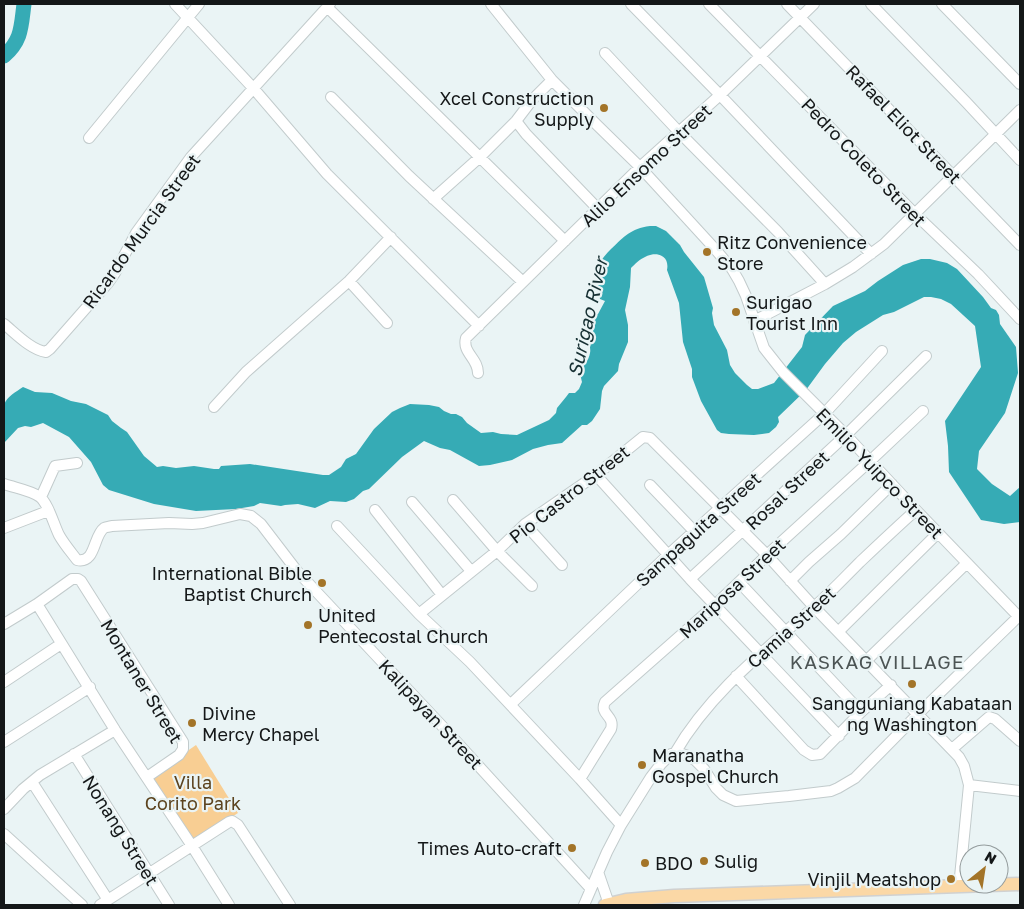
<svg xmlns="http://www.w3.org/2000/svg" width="1024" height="909" viewBox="0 0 1024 909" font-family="'Golos Text',sans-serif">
<rect width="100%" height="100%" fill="#eaf4f5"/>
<path fill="#f8ce93" d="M196,745L238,813L192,843L150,777Z"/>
<path fill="#36abb5" d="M650,226H656L666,231L680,245L684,252L704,277L713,308L712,313L714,325L727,350L730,365L735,373L747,385L752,389H758L774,383L802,347L805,335L833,306L865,291L878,281L903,265L921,259H930L947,263L957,269L983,297L991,308L996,310L999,315L1000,324L1016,347L1018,373L1005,413L979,451L977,469L992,484L1010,496L1020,487V522L1004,524L981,520L949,472L948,446L945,421L981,367L975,326L951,304L941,299L931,297H924L894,312L883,315L856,332L843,343L825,364L806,390L778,417L779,422L776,427L769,433L754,435L729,434L721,433L717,430L701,401L692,377V369L683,342L679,303L667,270C670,255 656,251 645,257C640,259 635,264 631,268L630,287L625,310L628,325V342L619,364L618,371L604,386L602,391L600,409L592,421L587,425H582L562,443L548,445L533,449L512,460L490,465L479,466L450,450L440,448L424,441L402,457L369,489L363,491L354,499L346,502L330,501L315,508L298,504L285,505L281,506L260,503L254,506L236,509L196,511L154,504L109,490L103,485L91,462L69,437L43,423L31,427L25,426L18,428L4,443V405C7,396 16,392 23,387L35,392L52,393L71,401L86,404L108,415L112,421L121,428L127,432L144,456L157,467L163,466L176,468L194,466L214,469H219L221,466L250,464L323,475H329L341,467L346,459L356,454L374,429L392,412L400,408L410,404L429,405L439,407L444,411L451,414H456L462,417L467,423L481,433L493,432L501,434L517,435L549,420L556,413L557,408L566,397L569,393H575L579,389L582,382C577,364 587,368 590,353C591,349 589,345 590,341C591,337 593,334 593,330C593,323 591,321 594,315L598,314L605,301L600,299C598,289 595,278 597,268C600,261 606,254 611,249C625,236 630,229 650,226Z"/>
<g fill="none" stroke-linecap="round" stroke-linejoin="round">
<path stroke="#36abb5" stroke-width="15" d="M4,56C22,40 21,27 24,4"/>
<defs>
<path id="minor" d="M175,4L254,89L327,174L479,326
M491,4L552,80L597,125L640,167L715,249L732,269L739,281L746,296L764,348L783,372L846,435L916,510L1019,617
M631,4L720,95L871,254
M709,4L915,214L978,274L1020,319
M787,4L1020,245
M871,4L966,102L1020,160
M942,4L1020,84
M327,7L565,241
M605,53L679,132L778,232L825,284
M331,97L409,176L523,282
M516,121L526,134L598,209
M89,138L199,4
M433,199L480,157L516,121L532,100L552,80
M349,281L387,323
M754,321L825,284L853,267L884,244L1020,110
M4,324C15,333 31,350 46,352L50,349L108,283L115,273L136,233L191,157L330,4
M478,373C478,358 462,353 466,338L640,167L720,95L814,4
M214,407L246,372L349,281L391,237
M596,475L690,579L839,736
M4,484C15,488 30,490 40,497C48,503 54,525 59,535C64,544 71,552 77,560C96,564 93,536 104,528C106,527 109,527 112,526L169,523L192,524L203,523L240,514L251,516L261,524L297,571L443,727L591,889
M650,485L694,531
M41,497L55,466L77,463
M453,500L497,551L532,586
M412,502L471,571
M375,510L442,595
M525,524L562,565
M337,526L419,614
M4,528L48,511
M690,579L846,435L926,356
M790,581L809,562L841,534L892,484
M739,582L861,712
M37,604L115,730L192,846L229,905
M4,624L37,604L72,579H78L81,581L183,742V749L179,755L147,777
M839,631L938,533
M867,660L967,563
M736,676L804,750L812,755L820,754L861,712L891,685
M4,682L61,644
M511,704L668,555L824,414L882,351
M4,742L90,687
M952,749L989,717L995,719L1020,741
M675,753C709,694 764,651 814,607C830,593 845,577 860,562C879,544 897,527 916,510
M74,754L169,905
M580,779L611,729C615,715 599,715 605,702L715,605L767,555L870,461L923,411
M32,782L108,900
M969,785L1020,791
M4,809L23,789L40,775L115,730
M621,825L580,779L470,662L419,614L497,551L525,524L596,475L643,437L650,438L767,555L814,607L959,757L964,766L969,785L959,887
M4,834L82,905
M598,872L609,904
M100,905L229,822L232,821L238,825L290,905
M584,905L607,852L621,825L651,777L661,764L671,754L675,753L682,754L688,756L695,760L704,769L716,788L723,795L736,801L789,796L831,791L838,788L855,778L918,714L1020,615"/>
<path id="major" d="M605,905L626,900L674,896L1020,884"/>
</defs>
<use href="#minor" stroke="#c2cbcc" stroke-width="12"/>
<use href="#major" stroke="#d0d1d1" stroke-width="15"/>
<use href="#minor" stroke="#fff" stroke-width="10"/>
<use href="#major" stroke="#fbd8a6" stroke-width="12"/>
</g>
<g fill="#a37428" stroke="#eaf4f5" stroke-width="2">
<circle cx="604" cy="108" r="5"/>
<circle cx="707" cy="252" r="5"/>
<circle cx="736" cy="312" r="5"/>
<circle cx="322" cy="583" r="5"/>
<circle cx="308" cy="625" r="5"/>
<circle cx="912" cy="684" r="5"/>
<circle cx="192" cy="723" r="5"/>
<circle cx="642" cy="765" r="5"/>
<circle cx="572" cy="848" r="5"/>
<circle cx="704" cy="861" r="5"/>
<circle cx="645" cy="863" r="5"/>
<circle cx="951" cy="879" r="5"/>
</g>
<g text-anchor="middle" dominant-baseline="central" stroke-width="4.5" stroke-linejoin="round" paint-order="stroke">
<g font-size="18" fill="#141718" stroke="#eaf4f5" text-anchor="start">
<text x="594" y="98" text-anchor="end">Xcel Construction<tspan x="594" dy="21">Supply</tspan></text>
<text x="717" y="242">Ritz Convenience<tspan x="717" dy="21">Store</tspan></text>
<text x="746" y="302">Surigao<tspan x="746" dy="21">Tourist Inn</tspan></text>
<text x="312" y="573" text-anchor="end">International Bible<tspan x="312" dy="21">Baptist Church</tspan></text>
<text x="318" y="615">United<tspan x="318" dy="21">Pentecostal Church</tspan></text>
<text x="912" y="703" text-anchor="middle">Sangguniang Kabataan<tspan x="912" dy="21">ng Washington</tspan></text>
<text x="202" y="713">Divine<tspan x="202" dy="21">Mercy Chapel</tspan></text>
<text x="652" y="755">Maranatha<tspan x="652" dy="21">Gospel Church</tspan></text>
<text x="562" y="848" text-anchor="end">Times Auto-craft</text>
<text x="714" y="861">Sulig</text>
<text x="655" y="863">BDO</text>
<text x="941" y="879" text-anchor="end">Vinjil Meatshop</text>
</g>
<g font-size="18" fill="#141718" stroke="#eaf4f5">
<text transform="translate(904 124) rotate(46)">Rafael Eliot Street</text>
<text transform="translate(864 162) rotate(46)">Pedro Coleto Street</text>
<text transform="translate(646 165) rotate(-43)">Alilo Ensomo Street</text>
<text transform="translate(141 231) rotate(-54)">Ricardo Murcia Street</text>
<text transform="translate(880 473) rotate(46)">Emilio Yuipco Street</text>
<text transform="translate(787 490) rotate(-43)">Rosal Street</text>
<text transform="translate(569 494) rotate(-38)">Pio Castro Street</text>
<text transform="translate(698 529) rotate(-42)">Sampaguita Street</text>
<text transform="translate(732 588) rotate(-43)">Mariposa Street</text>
<text transform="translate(791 627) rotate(-42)">Camia Street</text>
<text transform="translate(142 681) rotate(59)">Montaner Street</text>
<text transform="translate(431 714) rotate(47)">Kalipayan Street</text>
<text transform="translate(121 830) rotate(58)">Nonang Street</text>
</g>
<g font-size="18" fill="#5c431e" stroke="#eaf4f5">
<text x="193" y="782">Villa<tspan x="193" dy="21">Corito Park</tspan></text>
</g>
<g font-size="19" font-style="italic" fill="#162f32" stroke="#eaf4f5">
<text transform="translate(587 317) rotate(-77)">Surigao River</text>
</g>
<g font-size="19" letter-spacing="1" fill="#4c5454" stroke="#eaf4f5">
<text x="877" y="661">KASKAG VILLAGE</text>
</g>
</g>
<rect width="1024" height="909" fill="none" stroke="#141718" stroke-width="10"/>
<g transform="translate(984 869) rotate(30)"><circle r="24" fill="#eaf4f5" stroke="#949c9d"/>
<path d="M0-4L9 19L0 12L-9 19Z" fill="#a37428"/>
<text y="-8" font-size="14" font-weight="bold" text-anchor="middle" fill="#141718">N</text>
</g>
</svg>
